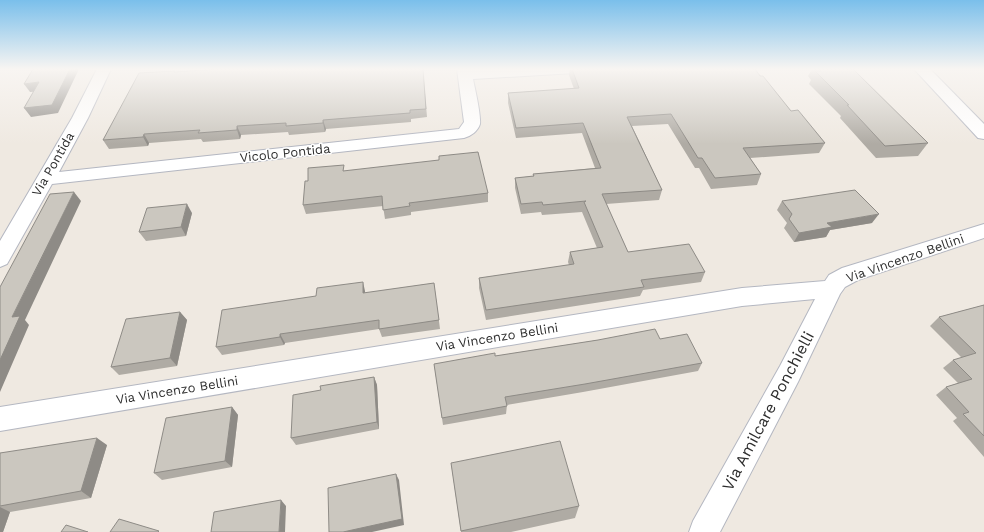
<svg xmlns="http://www.w3.org/2000/svg" width="984" height="532" viewBox="0 0 984 532" font-family="'Work Sans',sans-serif">
<rect width="100%" height="100%" fill="#efe9e1"/>
<g fill="none" stroke-linecap="round" stroke-linejoin="round">
<defs>
<path id="street" d="M97,69H111L88,118L59,172L459,129L464,122L457,69H582L580,72L575,73L473,79C475,89 481,114 480,124C478,131 471,136 464,138L52,184L7,264L0,267V241L72,118Z
M984,224V238L858,280L845,287L840,294L798,382L720,532H689L693,521L780,366L815,299L742,306L0,431V407L742,288L825,281L829,275L842,268Z"/>
<path id="secondary" d="M914,69H930L984,124V139L978,138Z"/>
</defs>
<use href="#street" stroke="#b4b7c1" stroke-width="2"/>
<use href="#secondary" stroke="#b4b7c1" stroke-width="2"/>
<use href="#street" fill="#fff" fill-rule="evenodd"/>
<use href="#secondary" fill="#fff" fill-rule="evenodd"/>
</g>
<path fill="#afaba4" d="M423,69L427,117L411,119V122L326,129L325,132L289,135L288,132L241,135L240,139L203,142L201,139L149,143L148,146L109,149L103,140L176,72Z
M570,69H755L791,111L825,143L819,153L750,158L761,174L757,185L711,189L699,168H695L668,124L632,126L662,190L659,200L606,204L628,252L705,272L701,282L643,290L640,296L486,320L479,288V278L569,265L568,262L570,252L597,248L582,212L542,215L541,212L521,214L515,188V178L533,176V174L595,168L582,133L516,138L508,103V93L574,89L569,75Z
M812,69H853L928,143L918,156L876,158L840,118L841,116L809,84L811,80L808,76Z
M345,171L488,193V202L411,212V215L385,219L383,206L306,214L303,205L308,181Z
M782,201L872,223L830,230L826,237L794,242L784,228L787,223L777,210Z
M192,213L186,236L146,241L139,232Z
M434,283L440,329L382,337L379,329L285,343L284,345L222,355L216,347L365,291V293Z
M984,305V457L953,421L957,418L936,395L946,387L958,383L943,368L953,360L962,358L930,326L939,317Z
M180,312L187,320L177,366L119,375L111,367Z
M660,339L702,363L698,371L583,392L507,405L506,414L443,425L434,364L495,356L598,340Z
M374,377L377,385L379,429L296,445L291,438L321,390Z
M232,407L238,415L232,467L162,480L154,473Z
M107,445L91,498L10,512L3,532H0V453Z
M451,463L579,506L575,518L511,532H461Z"/>
<path fill="#8e8b86" d="M70,69H79L58,113L31,117L24,108Z
M39,82L45,91L30,92L24,84Z
M323,120L326,129L325,132L323,123Z
M237,126L241,135L240,139L237,130Z
M144,134L149,143L148,146L143,137Z
M74,192L81,201L25,320L29,325L0,392V360L12,317Z
M187,204L192,213L186,236L181,227Z
M879,214L872,223L830,230L826,237L794,242L799,233L827,223Z
M363,282L365,291V302L363,293Z
M180,312L187,320L177,366L170,358Z
M280,334L285,343L284,345L280,337Z
M374,377L377,385L379,429L377,422Z
M232,407L238,415L232,467L225,461Z
M97,438L107,445L91,498L81,491Z
M396,474L399,480L404,525L372,532H343Z
M281,500L286,506L285,532H279Z
M0,507L10,512L3,532H0Z"/>
<path fill="#cbc7bf" stroke="#8e8b86" d="M33,69H70L52,105L24,108L39,82L24,84Z
M219,69H423L426,109L410,110V113L323,120V123L286,126V123L237,126V130L198,133L200,130L144,134L143,137L103,140L139,73L175,71L174,72Z
M572,69H755L760,76H763L791,111L798,110L825,143L743,148L761,174L715,178L702,158H698L671,114L627,117L662,190L602,194L628,252L689,244L705,272L641,280L644,287L486,310L479,278L574,264L570,252L603,247L584,202L586,201L543,205L542,202L521,204L515,178L534,176L533,174L601,168L583,123L516,128L508,93L579,88Z
M819,69H853L928,143L885,146L847,105H849L815,71H821Z
M478,152L488,193L409,203L410,206L383,210L382,196L303,205L305,181H308V168L344,165L343,171L439,160V156Z
M855,190L879,214L827,223L832,227L799,233L789,219L792,214L782,201Z
M74,192L12,317L20,316L0,360V287L50,194Z
M187,204L181,227L139,232L147,208Z
M363,282V293L434,283L439,320L379,329V320L280,334V337L216,347L222,310L316,296L317,288Z
M984,305V436L963,414L969,412L946,387L972,379L953,360L976,353L939,317Z
M180,312L170,358L111,367L126,319Z
M655,329L660,339L687,334L702,363L585,384L505,397L507,406L442,418L434,364L495,353V356L598,340Z
M374,377L377,422L291,438L293,395L321,390L320,386Z
M232,407L225,461L154,473L166,418Z
M97,438L81,491L0,506V453Z
M560,441L579,506L461,531L451,463Z
M396,474L402,519L343,532H329L328,488Z
M281,500L279,532H211L214,512Z
M119,519L159,531L158,532H110Z
M66,525L88,532H61Z"/>
<linearGradient id="sky" x2="0" y2="1"><stop stop-color="#7abfeb"/><stop offset="0.48" stop-color="#f8f5f2"/><stop offset="1" stop-color="#f8f5f2" stop-opacity="0"/></linearGradient>
<rect width="984" height="144" fill="url(#sky)"/>
<g text-anchor="middle" dominant-baseline="central" stroke-width="3" stroke-linejoin="round" paint-order="stroke">
<g font-size="13" fill="#2e2e2e" stroke="#fff">
<text transform="translate(285 153) rotate(-6)">Vicolo Pontida</text>
<text transform="translate(53 164) rotate(-60)">Via Pontida</text>
<text transform="translate(905 258) rotate(-19)">Via Vincenzo Bellini</text>
<text transform="translate(497 337) rotate(-9)">Via Vincenzo Bellini</text>
<text transform="translate(177 390) rotate(-9)">Via Vincenzo Bellini</text>
</g>
<g font-size="16" fill="#2e2e2e" stroke="#fff">
<text transform="translate(768 411) rotate(-62)">Via Amilcare Ponchielli</text>
</g>
</g>
</svg>
